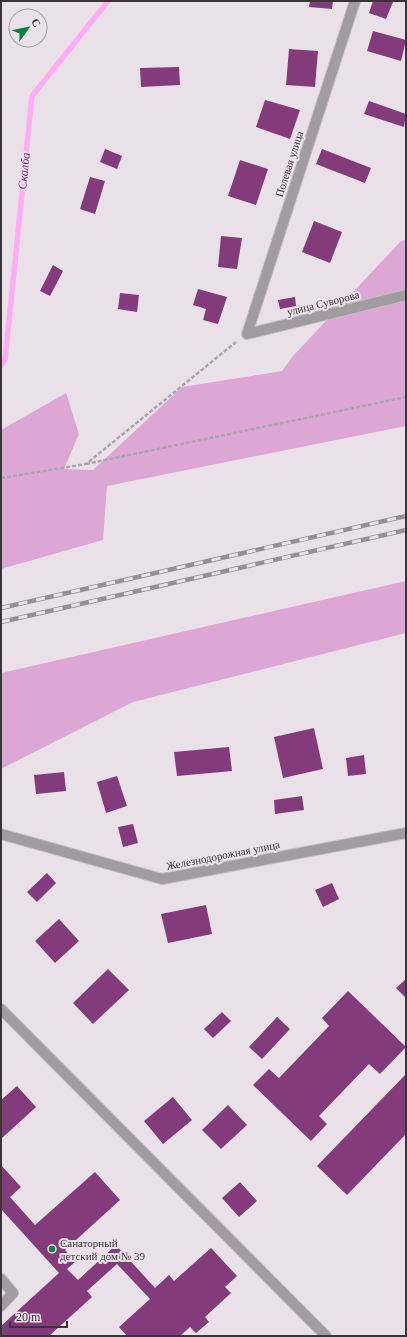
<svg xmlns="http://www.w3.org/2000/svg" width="407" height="1337" viewBox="0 0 407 1337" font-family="'Times New Roman',serif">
<rect width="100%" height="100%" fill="#eae1e8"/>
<path fill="#dda7d5" d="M406,240V426L107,486L103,540L1,569V430L66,393L79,434L64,469L93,470L182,387L282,371L293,356L401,241Z
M406,581V633L133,702L1,769V673Z"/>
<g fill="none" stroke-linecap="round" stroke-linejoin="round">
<path stroke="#feadf4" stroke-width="5.5" d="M1,365L5,360L32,96L108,1"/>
</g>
<path fill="#833b7c" d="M310,1H333L332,9L309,7Z
M373,1L393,2L386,19L369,13Z
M373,31L406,40L401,61L367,51Z
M289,49L318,51L315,87L286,85Z
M179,67L180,85L141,87L140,68Z
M265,100L300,110L290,139L256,127Z
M369,101L406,114L404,127L364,114Z
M105,149L122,156L117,169L100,162Z
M322,149L371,168L365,183L316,164Z
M240,160L268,169L256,205L228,196Z
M90,177L105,181L95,214L80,209Z
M314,221L342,232L330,263L302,252Z
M221,236L242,238L237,269L218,267Z
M53,265L63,271L50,296L40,291Z
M198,289L227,297L218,324L203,320L206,309L193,305Z
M120,293L139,295L137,312L118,309Z
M295,297L296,306L280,309L278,300Z
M314,728L323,769L283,778L274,737Z
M229,747L232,771L177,776L174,752Z
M364,755L366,774L348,776L346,758Z
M64,772L66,791L36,794L34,775Z
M117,776L127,806L106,813L97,782Z
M302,796L304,810L275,814L274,800Z
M133,824L138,843L123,847L118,827Z
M47,873L56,883L37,902L27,892Z
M332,883L339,899L323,907L315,890Z
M206,905L212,934L168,943L161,914Z
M59,919L79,941L55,963L35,941Z
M108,969L129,990L93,1024L73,1003Z
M406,979V998L396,988Z
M348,991L406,1047L380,1074L369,1064L319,1116L327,1124L311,1141L253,1085L269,1069L279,1078L329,1026L322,1018Z
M222,1012L231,1021L213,1038L204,1029Z
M277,1017L290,1029L262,1059L249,1047Z
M406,1074V1134L347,1195L317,1166Z
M17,1086L36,1107L1,1139V1100Z
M173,1097L192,1120L163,1144L144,1121Z
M228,1105L247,1125L221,1149L202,1130Z
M1,1165L21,1187L10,1197L35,1225L95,1172L120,1200L65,1250L75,1262L67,1269L78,1280L116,1245L155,1288L169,1275L174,1281L211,1248L237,1276L225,1287L231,1293L205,1317L209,1322L196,1333L190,1327L180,1336H127L119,1327L150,1299L117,1264L87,1291L92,1297L49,1336H1V1326L59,1273L1,1209Z
M240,1182L257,1201L239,1217L222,1198Z"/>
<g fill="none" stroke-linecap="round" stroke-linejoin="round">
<defs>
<path id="lane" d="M1,1009L326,1336
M1,1279L13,1293L1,1306"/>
<path id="street" d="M247,334L355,1
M247,334L406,295
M1,834L162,879L406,833"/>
</defs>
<use href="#lane" stroke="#c6bec5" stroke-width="12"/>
<use href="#street" stroke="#c6bec5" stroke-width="12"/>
<path stroke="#aca5aa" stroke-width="2.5" stroke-dasharray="4 2" stroke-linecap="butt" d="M86,464L406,397
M1,478L86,464L236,342"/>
<use href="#lane" stroke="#a09c9f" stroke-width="10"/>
<use href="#street" stroke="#a09c9f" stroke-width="10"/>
<defs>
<path id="rail" d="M1,608L406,516
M1,622L406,530"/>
</defs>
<use href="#rail" stroke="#968f94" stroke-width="4.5"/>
<use href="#rail" stroke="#eae1e8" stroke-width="3" stroke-dasharray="9" stroke-linecap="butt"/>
</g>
<circle fill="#00823d" stroke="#eae1e8" stroke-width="1.5" cx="52" cy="1249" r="4"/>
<g text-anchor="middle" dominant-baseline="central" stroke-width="4" stroke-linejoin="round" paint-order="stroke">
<g font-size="11" fill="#383437" stroke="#eae1e8">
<text transform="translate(289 164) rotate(-72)">Полевая улица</text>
<text transform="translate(323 303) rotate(-14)">улица Суворова</text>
<text transform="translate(223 855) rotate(-11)">Железнодорожная улица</text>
</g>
<g font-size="11" fill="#383437" stroke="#eae1e8" text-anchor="start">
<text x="60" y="1243">Санаторный<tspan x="60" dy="13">детский дом № 39</tspan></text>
</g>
<g font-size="12" font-style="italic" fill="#7a1e73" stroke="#eae1e8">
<text transform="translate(24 171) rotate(-84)">Скалба</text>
</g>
</g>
<rect width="407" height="1337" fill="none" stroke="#383437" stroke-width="4"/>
<g transform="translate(28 28) rotate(57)"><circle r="19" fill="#eae1e8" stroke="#a39ca1"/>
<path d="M0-3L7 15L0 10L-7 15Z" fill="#00823d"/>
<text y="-6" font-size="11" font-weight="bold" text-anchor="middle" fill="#383437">С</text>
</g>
<path d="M10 1321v6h57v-6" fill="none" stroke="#383437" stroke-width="2"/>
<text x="16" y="1321" font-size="12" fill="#383437" stroke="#eae1e8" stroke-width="3" paint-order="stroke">20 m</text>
</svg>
